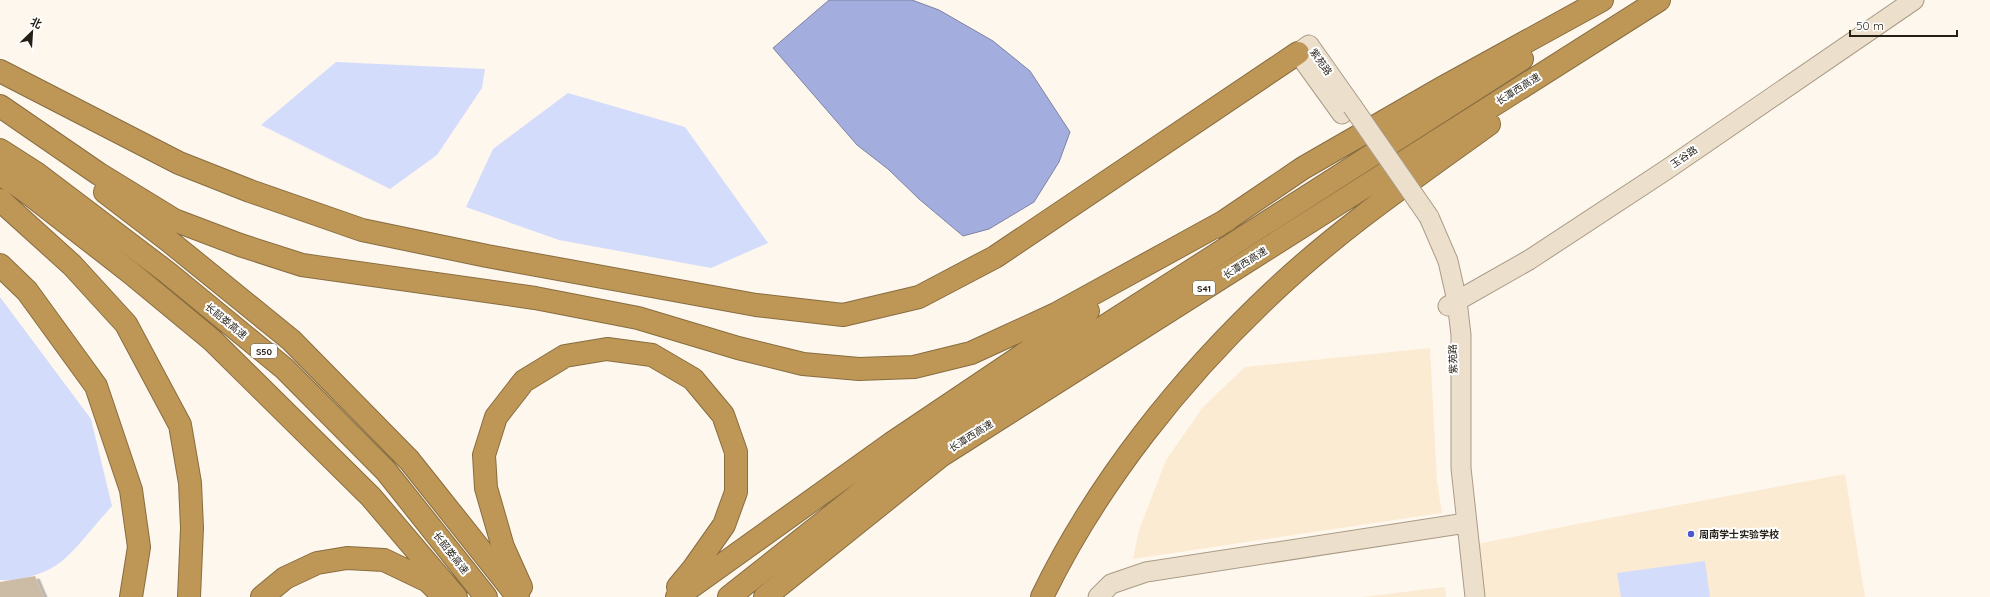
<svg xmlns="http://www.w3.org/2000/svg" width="1990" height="597" viewBox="0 0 1990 597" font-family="Quicksand,'Noto Sans SC',sans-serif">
<defs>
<filter id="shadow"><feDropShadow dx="4.5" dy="2.5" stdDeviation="0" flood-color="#0004"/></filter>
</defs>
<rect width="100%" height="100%" fill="#fef7ee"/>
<path fill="#fcebd3" d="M1430,348L1437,481L1442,513L1133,559L1139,530L1166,460L1203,407L1245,367Z
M1845,474L1865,597H1485L1477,544L1577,524Z
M1445,587L1446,597H1362Z"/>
<path fill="#d4dcfc" d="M336,62L485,69L482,88L437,155L390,189L261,125Z
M568,93L685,127L768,243L711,268L559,240L466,207L493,149Z
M0,297L91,419L112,506C97,522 78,548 62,561C46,574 19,582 0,580Z
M1705,561L1710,597H1621L1617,573Z"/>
<path fill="#a3aedf" stroke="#7d83a3" d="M829,0H912L939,10L993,41L1030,71L1070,132L1059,162L1034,202L989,229L963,236L919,199L888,169L857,145L773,48Z"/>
<path fill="#ccbca5" filter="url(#shadow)" d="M35,576L44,597H0V582Z"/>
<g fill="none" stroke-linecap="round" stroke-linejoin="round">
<defs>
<path id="secondary" d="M1342,114L1298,53L1309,45L1352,106
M1429,217L1448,261L1457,301L1461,335V468L1475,597
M1448,306L1529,260L1666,170L1914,0
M1098,597L1111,584L1146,572L1466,523"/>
<path id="highway" d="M0,71L179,163L250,191L362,230L487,256L756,305L843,315L919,297L995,257L1298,53
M0,106L99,174L174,220L240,245L302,265L535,298L638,318L738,348L803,364L859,369L914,367L971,353L1056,314L1227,220
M0,150L36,173L168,273L285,369L386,471L486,597
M0,174L23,189L131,273L212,340L371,497L456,597
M105,192L169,241L291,340L409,460L518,597
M0,200L72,265L126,324L180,425L190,483L192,528L189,597
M1216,227L1303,168L1442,88L1602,0
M0,265L27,291L96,386L131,490L139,547L131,597
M521,587L503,547L486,488L484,455L496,417L524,381L565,356L607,349L652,355L693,379L723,415L736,452V492L724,525L693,569L678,587
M262,597L285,578L317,563L347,558L384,560L428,581L442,595
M677,597L892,443L1088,311
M729,597L930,438L1522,59
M765,597L942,455L1659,0
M1042,597C1097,483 1182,377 1275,290C1341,228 1416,177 1489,124"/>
</defs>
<use href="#secondary" stroke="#aa9b85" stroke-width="21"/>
<use href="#highway" stroke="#886d40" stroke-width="24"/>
<use href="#secondary" stroke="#ece0cd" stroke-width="19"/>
<use href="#highway" stroke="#be9757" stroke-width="22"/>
<defs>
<path id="secondary-bridge" d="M1352,106L1429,217"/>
</defs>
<use href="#secondary-bridge" stroke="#aa9b85" stroke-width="21" stroke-linecap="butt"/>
<use href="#secondary-bridge" stroke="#ece0cd" stroke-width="19"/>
</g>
<circle fill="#4e58ce" stroke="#fff" stroke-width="1.5" cx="1691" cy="534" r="4"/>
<g text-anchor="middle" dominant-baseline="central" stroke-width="4" stroke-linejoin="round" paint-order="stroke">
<g fill="#fff" stroke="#66625c" stroke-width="1">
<rect x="1193" y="281" width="22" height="14" rx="3"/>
<rect x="251" y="344" width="26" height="14" rx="3"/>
</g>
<g font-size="9" font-weight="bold" fill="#251f16">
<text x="1204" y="288">S41</text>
<text x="264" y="351">S50</text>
</g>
<g font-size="10" fill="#251f16" stroke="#fff">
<text transform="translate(1321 62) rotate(55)">紫苑路</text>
<text transform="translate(1518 89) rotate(-32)">长潭西高速</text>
<text transform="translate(1684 157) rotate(-34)">玉谷路</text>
<text transform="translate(1245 263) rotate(-32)">长潭西高速</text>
<text transform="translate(226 321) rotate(39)">长韶娄高速</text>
<text transform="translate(1453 359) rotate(-92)">紫苑路</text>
<text transform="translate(971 436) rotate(-32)">长潭西高速</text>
<text transform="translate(451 553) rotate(52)">长韶娄高速</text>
</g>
<g font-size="10" font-weight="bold" fill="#251f16" stroke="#fff" text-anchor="start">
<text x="1699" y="534">周南学士实验学校</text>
</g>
</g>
<g transform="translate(32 32) rotate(25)" stroke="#ffffff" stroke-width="3" paint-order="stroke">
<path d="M0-3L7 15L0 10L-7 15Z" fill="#251f16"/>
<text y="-6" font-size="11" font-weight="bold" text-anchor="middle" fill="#251f16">北</text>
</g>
<path d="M1850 30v6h107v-6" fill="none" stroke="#251f16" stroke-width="2"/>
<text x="1856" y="30" font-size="12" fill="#251f16" stroke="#ffffff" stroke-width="3" paint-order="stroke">50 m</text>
</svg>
